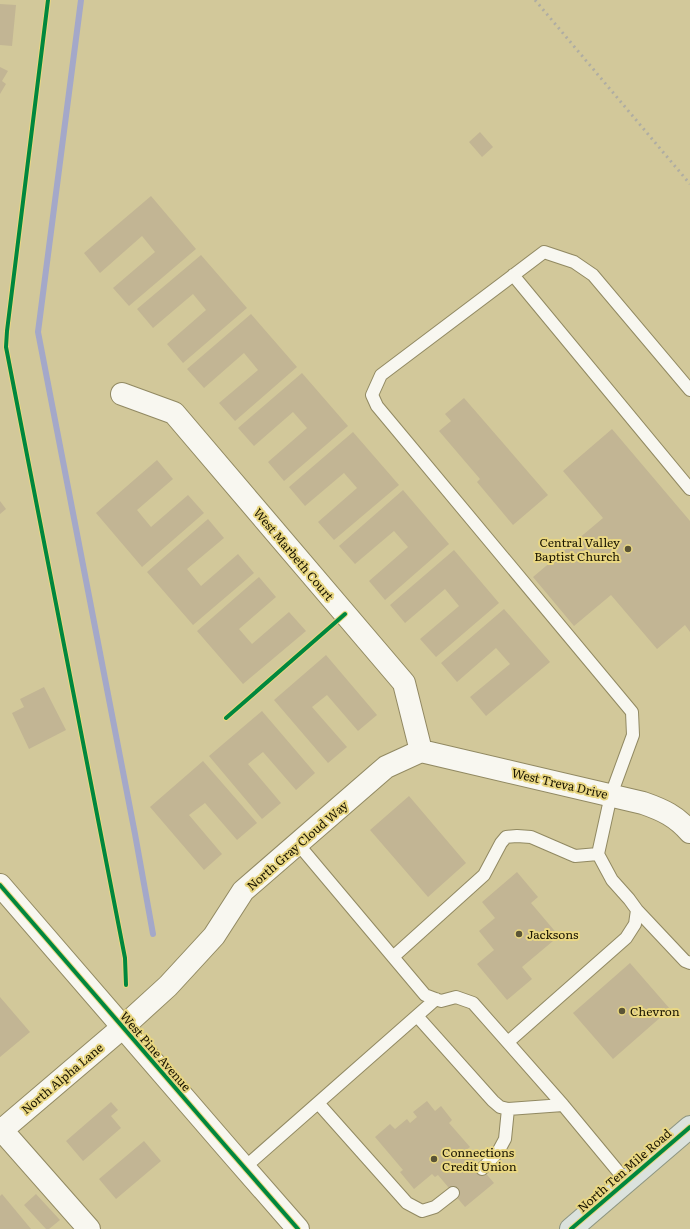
<svg xmlns="http://www.w3.org/2000/svg" width="690" height="1229" viewBox="0 0 690 1229" font-family="Literata,serif">
<rect width="100%" height="100%" fill="#d2c89a"/>
<g fill="none" stroke-linecap="round" stroke-linejoin="round">
<path stroke="#a4a8c9" stroke-width="6" d="M81,0L38,332L135,834L153,934"/>
</g>
<path fill="#c2b594" d="M0,4L16,5L12,46L0,45Z
M0,67L8,71L2,81L6,84L0,94Z
M480,132L493,147L482,157L469,142Z
M151,196L196,249L129,306L113,288L155,252L142,236L100,273L84,253Z
M201,255L247,308L183,363L167,344L206,310L193,294L153,328L137,309Z
M251,314L297,367L235,421L219,403L258,370L244,353L204,388L187,369Z
M302,373L348,426L284,481L268,462L307,428L293,412L254,446L238,428Z
M464,398L548,495L513,525L477,482L480,479L439,431L451,421L445,414Z
M612,429L690,521V632L685,625L657,649L611,595L574,626L533,577L603,518L563,471Z
M353,432L399,485L334,540L318,522L357,488L344,473L305,506L289,487Z
M157,460L173,479L137,510L151,527L188,495L204,513L142,567L96,513Z
M403,490L449,544L385,600L369,581L408,547L394,531L355,564L339,546Z
M0,501L6,509L0,514Z
M208,519L224,538L187,569L201,586L238,554L254,573L193,625L147,572Z
M454,550L499,603L436,657L420,639L459,606L445,589L405,623L390,605Z
M259,577L276,597L239,629L252,644L289,612L306,631L243,684L197,631Z
M504,609L550,662L486,716L470,697L510,664L496,648L457,682L441,663Z
M326,655L377,715L358,731L327,695L312,707L347,747L328,763L274,700Z
M44,687L66,730L29,749L12,713L24,707L20,699Z
M262,711L315,773L296,790L263,752L248,764L281,803L262,819L209,756Z
M203,761L257,823L237,840L205,803L189,815L222,854L204,870L150,807Z
M409,796L466,863L428,897L370,830Z
M517,872L538,897L531,903L559,936L522,967L532,979L507,1000L477,964L494,950L479,931L495,918L482,902Z
M630,963L670,1009L613,1059L573,1013Z
M0,997L30,1032L0,1057Z
M427,1101L435,1111L441,1106L452,1120L449,1123L470,1147L466,1150L494,1183L465,1207L438,1175L435,1177L432,1174L414,1189L400,1172L403,1170L375,1137L390,1124L395,1129L407,1119L410,1123L417,1117L413,1112Z
M111,1102L118,1110L111,1116L121,1128L83,1161L66,1141Z
M144,1141L161,1161L116,1199L99,1179Z
M2,1194L31,1229H0V1196Z
M36,1194L60,1220L49,1229H46L24,1205Z"/>
<g fill="none" stroke-linecap="round" stroke-linejoin="round">
<defs>
<path id="service" d="M513,275L690,489
M298,844L425,995L441,1001L456,997L473,1003L563,1105L626,1181
M637,910L685,961L690,963
M393,957L484,875L501,843L506,837L517,836L531,837L575,856L598,854L611,795L633,735L632,712L377,406L372,395L381,375L544,252L574,262L593,275L690,390
M417,1016L493,1101L500,1107L508,1109L563,1105
M508,1042L626,938L635,924L637,910L629,899L612,880L598,854
M318,1103L407,1203L422,1211L435,1207L453,1193
M244,1168L436,999
M482,1169L498,1152L505,1139L508,1109"/>
<path id="minor" d="M122,394L174,413L404,683L421,751
M421,751L643,803C663,810 676,816 690,832
M0,1128L89,1229
M2,1130L123,1027L168,986L214,936L243,891L386,767L421,751"/>
<path id="tertiary" d="M0,885L229,1150L298,1229"/>
<path id="primary" d="M571,1229L690,1127"/>
</defs>
<use href="#service" stroke="#918962" stroke-width="14"/>
<use href="#minor" stroke="#918962" stroke-width="24"/>
<use href="#tertiary" stroke="#918962" stroke-width="24"/>
<use href="#primary" stroke="#8c9481" stroke-width="24"/>
<use href="#service" stroke="#f8f7f0" stroke-width="12"/>
<use href="#minor" stroke="#f8f7f0" stroke-width="22"/>
<use href="#tertiary" stroke="#f8f7f0" stroke-width="22"/>
<use href="#primary" stroke="#dbe2dd" stroke-width="22"/>
<path stroke="#afada3" stroke-width="3" stroke-dasharray="2 4" stroke-linecap="butt" d="M535,0L690,184"/>
<defs>
<path id="cycleway" d="M48,0L7,331L6,347L125,958L126,985
M226,718L345,614
M0,885L229,1150L298,1229
M571,1229L690,1127"/>
</defs>
<use href="#cycleway" stroke="#e9d783" stroke-width="6"/>
<use href="#cycleway" stroke="#00873e" stroke-width="4"/>
</g>
<g fill="#5a5436" stroke="#e9d783" stroke-width="1.5">
<circle cx="628" cy="549" r="4"/>
<circle cx="519" cy="934" r="4"/>
<circle cx="622" cy="1011" r="4"/>
<circle cx="434" cy="1159" r="4"/>
</g>
<g text-anchor="middle" dominant-baseline="central" stroke-width="4" stroke-linejoin="round" paint-order="stroke">
<g font-size="12" fill="#1a1500" stroke="#e9d783" text-anchor="start">
<text x="620" y="542" text-anchor="end">Central Valley<tspan x="620" dy="14">Baptist Church</tspan></text>
<text x="527" y="934">Jacksons</text>
<text x="630" y="1011">Chevron</text>
<text x="442" y="1152">Connections<tspan x="442" dy="14">Credit Union</tspan></text>
</g>
<g font-size="12" fill="#1a1500" stroke="#e9d783">
<text transform="translate(294 554) rotate(50)">West Marbeth Court</text>
<text transform="translate(560 783) rotate(13)">West Treva Drive</text>
<text transform="translate(297 845) rotate(-41)">North Gray Cloud Way</text>
<text transform="translate(156 1051) rotate(49)">West Pine Avenue</text>
<text transform="translate(62 1078) rotate(-40)">North Alpha Lane</text>
<text transform="translate(624 1170) rotate(-41)">North Ten Mile Road</text>
</g>
</g>
</svg>
